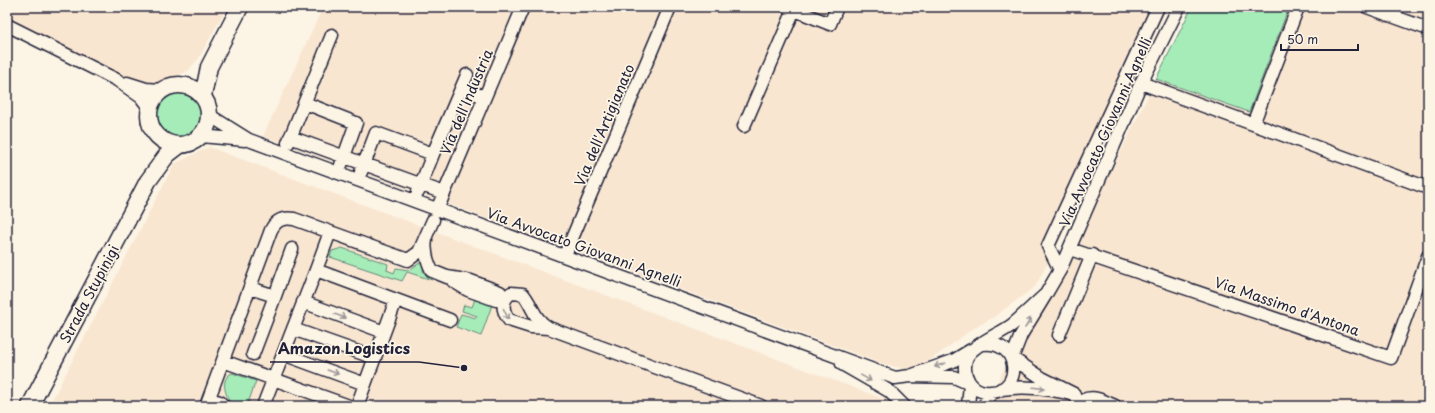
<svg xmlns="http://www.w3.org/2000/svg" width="1435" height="413" viewBox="0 0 1435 413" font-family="'Playpen Sans',sans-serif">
<rect width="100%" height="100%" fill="#fcf5e5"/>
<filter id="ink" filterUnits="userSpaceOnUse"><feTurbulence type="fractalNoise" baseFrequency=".025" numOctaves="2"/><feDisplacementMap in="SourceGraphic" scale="8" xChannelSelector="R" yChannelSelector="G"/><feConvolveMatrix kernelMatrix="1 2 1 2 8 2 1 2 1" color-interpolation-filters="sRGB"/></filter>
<g filter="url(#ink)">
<path fill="#f9e6d1" d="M7,7H227L199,58L188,71L151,87L147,91L7,29Z
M323,7H1168L1133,79L1059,242L1035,287L994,317L971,330L939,354L921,366L904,369L881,363L263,136Z
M1289,7H1417L1428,10V406H985L1018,342L1052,294L1156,79L1249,112Z
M209,147L903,406H49L174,164Z"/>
<path fill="#a6ecb8" stroke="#64877a" d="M1192,7H1289L1249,112L1156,79Z
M156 115a23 23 0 1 1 46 0a23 23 0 1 1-46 0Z
M342,248L388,264L387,270L394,273L396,268L409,270L424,260L423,272L432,280L407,272L402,281L330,257L332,251Z
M475,299L492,305L481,336L456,327L461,314L476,318L477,316L462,311L464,305L472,307Z
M232,373L256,381L247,406H232C227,397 218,380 232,373Z"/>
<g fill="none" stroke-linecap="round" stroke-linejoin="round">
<defs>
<path id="minor" d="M787,7L830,24L837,7
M1367,7L1428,29
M7,25L117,80L141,97L150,109
M127,83L146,89L161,90
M1141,83L1428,188
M462,88L484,97
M305,103L356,123L341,165
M209,115L249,140L895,378L910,376
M1253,124L1298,7
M744,126L794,10
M201,136L245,140
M290,137L444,193
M288,143L332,35
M433,154L467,75
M361,172L376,133L433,154L418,192
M437,210L523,7
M330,232L316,270L450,320
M426,240C424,251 427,261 432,271L447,277L471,281L500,292
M1070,249L1391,358L1428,256
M565,255L670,7
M1060,270L1048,246L1158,7
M453,281L468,290L496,300
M250,288L275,296L292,249
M1046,294L1060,270L1141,83L1179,7
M303,302L384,332
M549,328L531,327L509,320C502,310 501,301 511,293L523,294C533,306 534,320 549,328L761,406
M293,329L375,358
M1059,335L1092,255
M982,344C1021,339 1023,391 991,392C982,393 974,389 969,382C964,374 963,362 969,354C976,344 1001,333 1012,325C1024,315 1035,304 1046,294L1021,335L1012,358L1042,378L1074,394C1047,389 1028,385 1001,389
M253,354L275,296
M283,354L365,384
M223,361L349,406
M842,364L889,391L904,406
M209,399L220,402L223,406
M206,406L271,230C276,220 283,217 294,219L408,260L419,252L433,220
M263,406L316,270
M357,406L396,300
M968,406L970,384L954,377L910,376L953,361L971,350
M984,406L991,392
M1076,406C1088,392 1101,400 1115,406"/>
<path id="major" d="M149 115a30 30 0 1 1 60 0a30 30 0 1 1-60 0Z
M203,96L209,67L240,7
M30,406L148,181L167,155L180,145"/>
</defs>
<use href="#minor" stroke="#22223b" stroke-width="15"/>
<use href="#major" stroke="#22223b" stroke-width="19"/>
<use href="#minor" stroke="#fcf5e5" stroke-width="12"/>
<use href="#major" stroke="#fcf5e5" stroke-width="16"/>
</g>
<defs><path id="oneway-shaft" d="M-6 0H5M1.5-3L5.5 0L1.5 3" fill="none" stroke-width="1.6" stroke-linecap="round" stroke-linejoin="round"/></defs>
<g stroke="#9a9698">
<use href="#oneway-shaft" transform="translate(506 314) rotate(65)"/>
<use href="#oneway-shaft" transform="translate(340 316) rotate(20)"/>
<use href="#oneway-shaft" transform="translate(1028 323) rotate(-59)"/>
<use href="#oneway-shaft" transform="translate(940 365) rotate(161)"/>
<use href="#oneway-shaft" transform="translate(333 372) rotate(20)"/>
<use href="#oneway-shaft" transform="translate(866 378) rotate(29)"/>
<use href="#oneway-shaft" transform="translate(1039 388) rotate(7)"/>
</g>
</g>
<g text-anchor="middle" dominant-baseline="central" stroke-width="3.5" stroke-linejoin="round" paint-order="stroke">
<g font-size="14" fill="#22223b" stroke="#fcf5e5">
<text transform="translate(466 102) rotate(-67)">Via dell'Industria</text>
<text transform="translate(604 125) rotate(-67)">Via dell'Artigianato</text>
<text transform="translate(1105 132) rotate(-66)">Via Avvocato Giovanni Agnelli</text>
<text transform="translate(584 247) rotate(20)">Via Avvocato Giovanni Agnelli</text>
<text transform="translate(89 294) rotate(-62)">Strada Stupinigi</text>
<text transform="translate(1287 306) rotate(19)">Via Massimo d'Antona</text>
</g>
</g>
<path fill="none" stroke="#22223b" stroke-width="1.5" d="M464 368L419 362H270"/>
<circle fill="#22223b" stroke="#fcf5e5" stroke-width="1.5" cx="464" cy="368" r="4"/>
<g font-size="15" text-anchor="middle" font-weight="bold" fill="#22223b" stroke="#fcf5e5" stroke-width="3.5" stroke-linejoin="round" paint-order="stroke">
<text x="344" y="354">Amazon Logistics</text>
</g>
<rect width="1435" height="413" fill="none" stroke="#fcf5e5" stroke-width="24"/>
<rect x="12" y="12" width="1411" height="389" fill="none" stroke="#22223b" stroke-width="1.5" filter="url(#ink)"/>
<path d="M1281 44v6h77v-6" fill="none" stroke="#22223b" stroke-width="2"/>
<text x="1287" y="44" font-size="12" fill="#22223b" stroke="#fcf5e5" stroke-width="3" paint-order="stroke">50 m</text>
</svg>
